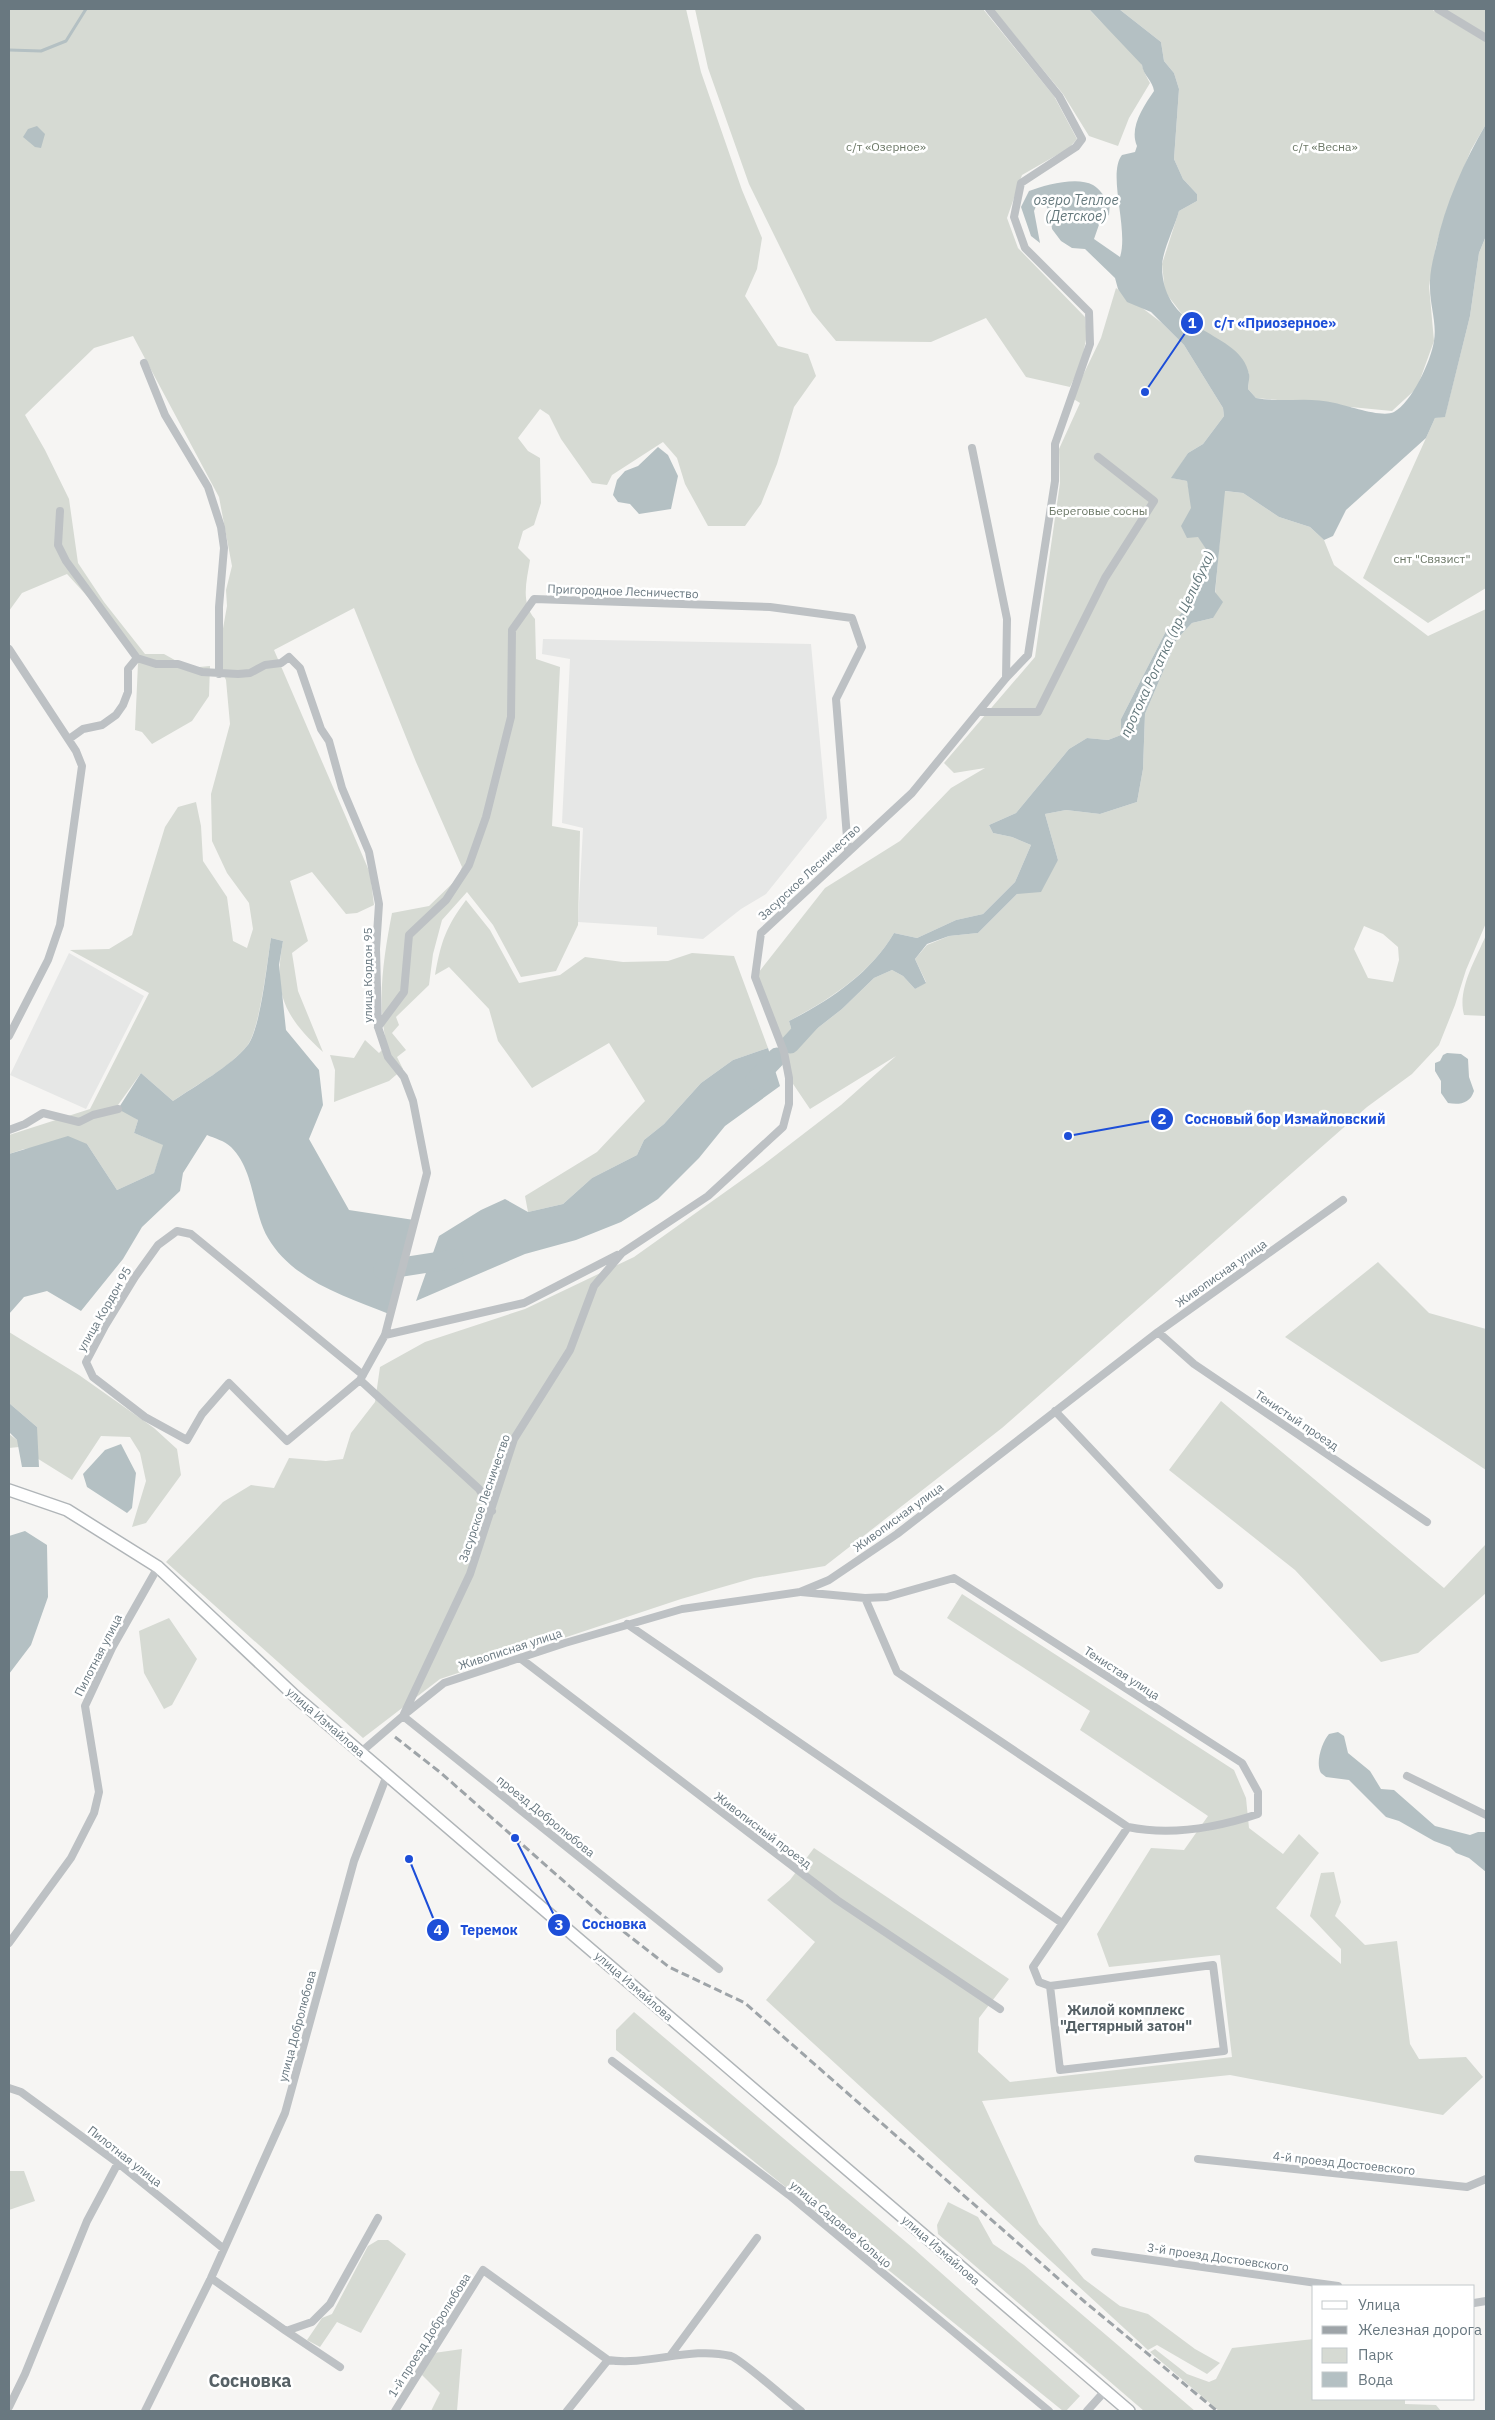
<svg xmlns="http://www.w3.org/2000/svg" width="1495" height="2420" viewBox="0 0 1495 2420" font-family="'IBM Plex Sans',sans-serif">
<rect width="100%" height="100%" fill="#f6f5f3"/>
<path fill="#e6e7e6" d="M543,639L811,644L827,818L766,894L741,909L703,939L657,935V927L578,922L583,828L562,823L570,659L542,654Z
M69,953L144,996L86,1109L10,1075Z"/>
<path fill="#d6dad3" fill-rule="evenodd" d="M9,9H686L701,72L742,190L762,238L757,269L745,296L778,346L808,354L816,376L794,407L777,464L761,504L745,526H708L685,484L677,458L663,442L612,475L607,485L592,483L561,439L549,415L540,409L518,438L528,451L540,458L541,503L534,525L523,531L518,548L530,560C527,580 520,602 535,619L536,659L560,667L552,826L580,831L578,925L556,971L521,977L493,925L467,892L442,920L433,954L429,985L396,1017L399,1025L392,1033L406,1050L397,1057L403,1069L389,1081L334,1102L335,1070L330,1055L354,1058L365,1040L379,1053L387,1045C376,1003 384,955 392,913L429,906L457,879L462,867L416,762L354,608L274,650L370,873L374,905L357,913L346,914L312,872L290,881L308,941L292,953L298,991L323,1052C284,1016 273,994 283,941L271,938C267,962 260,1030 247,1046C229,1068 196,1085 173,1101L141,1073L118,1105L138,1120L134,1133L164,1145L154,1173L117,1190L87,1144L24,1149L9,1154V1135L90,1109L149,993L70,950L109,949L132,935L165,827L178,807L196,802L201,826L203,861L227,897L233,941L247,948L253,929L249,903L227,873L212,841L211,794L230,724L226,680L217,662L227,606L226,590L232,566L219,497L133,336L94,348L25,415L45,450L69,499L78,563L104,602L145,654H164L189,668L210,666L209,696L192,721L152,744L142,732L135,730L138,663L107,618L67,574L22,593L9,611Z
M695,9H983L1054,96L1077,139L1069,148L1022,175L1007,218L1018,248L1085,317L1087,335L1081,364L1070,387L1026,377L986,318L931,342L836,341L812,312L749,184L708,68Z
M993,9H1089C1102,25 1135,49 1142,65C1144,72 1146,76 1150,83L1129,118L1118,146L1089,136L1063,94Z
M1119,9H1431L1486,42V124L1471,150L1446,212L1436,246L1429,286L1434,341L1417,388L1392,411L1256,398L1248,389L1249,373L1204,331L1182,314L1165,292L1162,264L1179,211L1197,201V194L1183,179L1174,159L1179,89L1174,73L1164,61L1161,42Z
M1444,9H1486V34Z
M1486,236V588L1428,623L1363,578L1435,418L1445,416L1470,316L1479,253Z
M1116,288L1162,323L1184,345L1223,408L1224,416L1203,444L1188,453L1172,478L1187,481L1198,536L1208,551L1184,610L1166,631L1121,719V735L1108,740L1087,738L1069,749L1016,813L989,825L993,833L1012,837L1031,845L1015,882L983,914L956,920L917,938L894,933C871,973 829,1000 789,1021L796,1045L842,1009L874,978L892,970L903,976L915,989L926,982L915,959L927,945L949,936L978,933L1017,894L1058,860L1045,814L1066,810L1100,814L1137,802L1143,769L1145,714L1177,639L1192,623L1213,618L1224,491L1243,493L1279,517L1310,527L1324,540L1334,565L1428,636L1486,609V923L1466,970L1455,1005L1439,1045L1412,1074L1367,1107L1002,1428L825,1566L754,1578L681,1599L440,1679L363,1738L166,1562L223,1502L251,1485L274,1488L289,1458L326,1461L343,1459L351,1433L375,1402L380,1367L425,1342L525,1309L634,1257L763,1165L841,1105L896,1056L810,1109L789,1078L784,1052L755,977L825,888L900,841L951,788L985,768L954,773L944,763L1035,657L1060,483L1059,449L1080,403L1072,398L1101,338ZM1364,926L1383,934L1398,947L1399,960L1393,982L1368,978L1354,949Z
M466,900L490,930L519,983L560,975L585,957L623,962L668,961L692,953L734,956L768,1048L733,1060L701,1083L664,1124L644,1140L637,1155L592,1178L563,1204L528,1212L525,1196L597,1152L645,1101L609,1043L532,1088L498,1041L489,1009L449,967L435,975C441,941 446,927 466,900Z
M1486,935V1016L1464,1015C1457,989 1476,959 1486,935Z
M1378,1262L1429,1313L1486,1329V1470L1285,1337Z
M9,1332L79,1375L154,1428L177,1449L181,1475L146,1523L132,1527L146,1481L140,1453L130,1437L101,1436L72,1480L19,1447L9,1448V1434L17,1440L37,1427L9,1403Z
M1221,1401L1444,1588L1486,1544V1593L1418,1653L1381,1662L1295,1570L1169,1470Z
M962,1594L1234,1770L1246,1798L1249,1828L1283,1854L1299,1834L1319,1853L1276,1908L1341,1964V1949L1310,1916L1321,1873L1334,1872L1341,1902L1335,1916L1365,1945L1397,1941L1410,2044L1419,2059L1466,2057L1483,2077L1443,2115L1230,2075L982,2101L1039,2224L1084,2279L1120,2306L1148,2314L1195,2349L1220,2363L1207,2374L1157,2345L1148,2350L766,2000L815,1942L767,1900L790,1880L814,1848L1009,1979L979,2018L978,2052L1010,2082L1232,2057L1220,1955L1109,1967L1097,1934L1151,1848L1184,1850L1208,1816L1080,1730L1090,1711L947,1618Z
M169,1618L197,1659L172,1705L164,1709L144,1673L139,1631Z
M634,2012L913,2248L1080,2396L1066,2411H1063L616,2050V2030Z
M9,2171H24L35,2201L9,2210Z
M948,2202L978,2217L993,2244L1024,2265L1195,2411H1144L938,2234L937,2225Z
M378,2240H388L406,2254L361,2333L337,2322L320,2347L307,2340L322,2318L332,2314L368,2246Z
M1314,2339V2399H1405V2404L1436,2405L1441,2411H1219L1150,2352L1155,2349L1187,2374L1209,2382L1216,2379L1232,2348Z
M462,2349L457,2411H431L440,2393L421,2374L434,2353Z"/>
<path fill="#b4c0c3" d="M1089,9H1119L1161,42L1164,61L1174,73L1179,89L1174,159L1183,179L1197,194V201L1179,211C1175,226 1162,252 1162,266C1162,335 1241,330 1249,374C1250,378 1248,384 1248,389L1256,398C1282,403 1309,396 1335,403C1349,406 1382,418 1394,412C1412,402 1431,361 1434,341C1437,324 1430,305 1430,288C1429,275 1433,259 1436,247C1445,204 1464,162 1486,124V236L1479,253L1470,316L1445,417L1435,418L1426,438L1346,510L1333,536L1324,540L1310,527L1279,517L1243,493L1225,491L1215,592L1223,602L1213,618L1192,623L1177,639L1145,714L1143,769L1137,802L1100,814L1066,810L1045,814L1058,860L1041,892L1017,894L978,933L949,936L927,944L915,959L926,983L915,989L903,976L892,970L874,978L842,1009L796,1045L789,1021C829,1001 871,973 894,933L917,938L956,920L983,914L1015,882L1031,845L1012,837L993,833L989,825L1016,813L1069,749L1087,738L1108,740L1121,735V719L1166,631L1184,610L1208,552L1198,537L1187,538L1181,526L1191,508L1187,481L1171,478L1188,453L1203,444L1224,416L1223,408L1184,345L1151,312L1127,302L1118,289L1115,278L1085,249L1072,248L1061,241L1052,229L1050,213L1044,202L1037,204L1034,211L1040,243L1031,236L1021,207L1029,191C1045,185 1077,176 1093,185C1099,188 1104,197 1110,201L1109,215L1101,219L1094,239L1120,257C1129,229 1107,174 1122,155L1135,152L1137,146C1129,128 1143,107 1154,91C1153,81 1143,75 1142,65Z
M37,126L45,134L41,148L35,147L23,137L28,129Z
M658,447L668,455L678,476L671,509L639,514L630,504L618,502L613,495L617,480L625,471L638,466Z
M271,938L283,941L279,965L286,1030L319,1070L323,1105L309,1139L349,1210L414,1220L389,1314C347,1297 293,1281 268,1238C252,1210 255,1171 231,1147C225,1141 214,1138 207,1135L183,1173L180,1191L142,1227L123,1259L81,1311L47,1291L24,1297L9,1314V1154L68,1136L87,1144L117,1190L154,1173L163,1145L134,1133L138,1120L118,1109L141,1073L173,1101C195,1086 231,1066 247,1046C261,1029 267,962 271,938Z
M768,1048L780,1086L725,1126L699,1158L658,1199L621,1222L576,1240L525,1254L416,1301L439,1236L481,1210L505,1199L528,1212L563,1204L592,1178L637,1155L644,1140L664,1124L701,1083L733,1060Z
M1447,1053L1461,1054L1468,1059L1469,1077L1474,1091C1470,1104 1459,1105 1448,1103L1441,1093V1081L1435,1071V1063L1440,1061L1443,1055Z
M9,1403L37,1427L39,1467H22L17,1440L9,1432Z
M121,1444L136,1473L132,1508L127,1513L87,1487L83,1474L105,1450Z
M25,1531L47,1545L48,1597L31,1645L9,1674V1536Z
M1338,1732L1344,1736L1348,1753L1370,1771L1381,1789L1394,1790L1435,1826L1470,1835L1478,1832H1486V1872L1469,1858L1456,1853L1450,1847L1434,1841L1399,1821L1386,1817L1349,1780L1326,1777L1321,1773C1315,1763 1322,1742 1329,1734Z"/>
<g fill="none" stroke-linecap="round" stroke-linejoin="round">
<path stroke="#b4c0c3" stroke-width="3" d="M9,50L41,51L66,41L86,9"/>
<path stroke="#b4c0c3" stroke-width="19" d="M790,1044L811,1021
M755,1080L777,1057
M383,1270L454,1259"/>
<defs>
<path id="secondary" d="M9,1490L67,1510L158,1567L296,1697L1129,2411"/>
</defs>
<use href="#secondary" stroke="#b0b5b8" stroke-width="14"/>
<path stroke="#bdc1c4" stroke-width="8" d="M1438,9L1486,38
M144,363L165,415L208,487L221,527L224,548L219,607V674
M972,448L1007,619L1006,678
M60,511L58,545L66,561L137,658L156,664H178L202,672L238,674L250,673L265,665L281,663L289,657L300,668L321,729L329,741L342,788L369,852L379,904L376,949L378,1027L388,1057L404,1077L413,1101L427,1173L385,1335L360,1380L479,1489L492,1511
M9,649L76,751L82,766L60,925L48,960L9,1036
M979,712H1038L1105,578L1154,501L1098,457
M69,739L83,729L102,725L116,715L123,705L128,692V669L137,658
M378,1027L404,992L409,935L446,900L469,865L486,817L511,717L512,630L534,599L770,607L852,618L862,647L836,699L848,850
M9,1130L25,1124L43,1113L79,1122L93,1115L118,1109
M1158,1332L1194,1364L1427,1522
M385,1335L524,1303L617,1255
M360,1380L287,1441L229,1383L202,1414L187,1440L145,1417L93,1377L86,1362L105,1326L135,1277L158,1245L177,1231L191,1234L363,1375
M1055,1411L1219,1585
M801,1592L865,1598L897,1672L1128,1827
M865,1598L887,1597L954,1578L1242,1763L1258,1792V1814C1216,1828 1172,1836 1128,1827L1033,1967L1039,1982L1050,1986L1213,1965L1224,2051L1060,2070L1050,1986
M627,1624L1062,1923
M520,1658L837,1900L1000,2009
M404,1715L444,1683L565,1643L682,1609L800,1592L829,1580L897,1534L1158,1332L1343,1200
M403,1716L470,1574L514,1439L570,1350L594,1286L622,1253L708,1196L783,1127L789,1104V1078L784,1052L755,977L761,933L912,793L1006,678L1028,655L1055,481V444L1090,344L1089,312L1025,248L1014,217L1021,183L1076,147L1082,139L1059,96L989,9
M361,1752L403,1716L719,1969
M1407,1776L1486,1815
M9,1943L71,1858L94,1813L99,1792L85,1706L112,1648L158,1567
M612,2061L789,2195L1049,2411
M9,2088L21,2092L118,2163L224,2249
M1198,2159L1467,2187L1486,2179
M1095,2252L1338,2286
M211,2278L286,2331L340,2367
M1474,2303L1486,2301
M286,2331L312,2322L330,2304L378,2218
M670,2356L757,2238
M9,2407L25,2374L87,2221L118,2163
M145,2411L211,2278L285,2113L354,1861L387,1775
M395,2411L483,2270L608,2360C649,2366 690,2346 731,2356C741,2359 789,2402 801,2411
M567,2411L608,2360
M1087,2411L1105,2391"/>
<use href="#secondary" stroke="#fff" stroke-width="11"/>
<path stroke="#9ea4a8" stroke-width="3" stroke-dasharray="8 4" stroke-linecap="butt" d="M395,1737L441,1773L601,1914L669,1967L745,2003L1085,2302L1217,2411"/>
</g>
<g text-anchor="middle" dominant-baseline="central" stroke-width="5" stroke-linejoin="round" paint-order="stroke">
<g font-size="12" fill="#6c7867" stroke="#fff">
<text x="886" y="146">с/т «Озерное»</text>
<text x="1325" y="146">с/т «Весна»</text>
<text x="1098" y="510">Береговые сосны</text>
<text x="1432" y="558">снт "Связист"</text>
</g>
<g font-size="12" fill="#697880" stroke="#fff">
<text transform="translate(623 591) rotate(2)">Пригородное Лесничество</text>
<text transform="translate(809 872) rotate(-43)">Засурское Лесничество</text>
<text transform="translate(367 975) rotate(-90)">улица Кордон 95</text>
<text transform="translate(1221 1273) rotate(-35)">Живописная улица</text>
<text transform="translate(104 1309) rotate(-60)">улица Кордон 95</text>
<text transform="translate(1297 1420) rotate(34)">Тенистый проезд</text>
<text transform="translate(484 1498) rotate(-71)">Засурское Лесничество</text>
<text transform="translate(898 1517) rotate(-36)">Живописная улица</text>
<text transform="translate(510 1649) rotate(-18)">Живописная улица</text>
<text transform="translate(98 1655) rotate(-63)">Пилотная улица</text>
<text transform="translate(1122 1673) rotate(33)">Тенистая улица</text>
<text transform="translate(326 1722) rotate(41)">улица Измайлова</text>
<text transform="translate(546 1816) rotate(39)">проезд Добролюбова</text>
<text transform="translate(763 1830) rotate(37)">Живописный проезд</text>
<text transform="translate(634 1986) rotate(41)">улица Измайлова</text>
<text transform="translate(297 2026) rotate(-75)">улица Добролюбова</text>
<text transform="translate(125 2156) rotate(38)">Пилотная улица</text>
<text transform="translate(1344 2163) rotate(6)">4-й проезд Достоевского</text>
<text transform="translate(841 2224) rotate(40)">улица Садовое Кольцо</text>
<text transform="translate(941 2250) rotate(41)">улица Измайлова</text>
<text transform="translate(1218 2257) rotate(8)">3-й проезд Достоевского</text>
<text transform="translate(429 2335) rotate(-58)">1-й проезд Добролюбова</text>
</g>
<g font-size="14" font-style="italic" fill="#64787c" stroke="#fff">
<text x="1076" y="200">озеро Теплое<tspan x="1076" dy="16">(Детское)</tspan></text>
<text transform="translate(1167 644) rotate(-65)">протока Рогатка (пр. Целибуха)</text>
</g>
<g font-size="14" font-weight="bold" fill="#566166" stroke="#fff">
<text x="1126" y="2010">Жилой комплекс<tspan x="1126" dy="16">"Дегтярный затон"</tspan></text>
</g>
<g font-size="18" font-weight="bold" fill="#566166" stroke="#fff">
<text x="250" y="2380">Сосновка</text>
</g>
</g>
<path fill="none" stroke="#1d4ed8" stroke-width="2" d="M1145 392L1192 323M1068 1136L1162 1119M515 1838L559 1925M409 1859L438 1930"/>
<g fill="#1d4ed8" stroke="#fff" stroke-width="2">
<circle cx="1145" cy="392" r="5"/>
<circle cx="1068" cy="1136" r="5"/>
<circle cx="515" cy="1838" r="5"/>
<circle cx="409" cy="1859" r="5"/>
<circle cx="1192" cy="323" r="12"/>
<circle cx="1162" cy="1119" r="12"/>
<circle cx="559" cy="1925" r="12"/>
<circle cx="438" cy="1930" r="12"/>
</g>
<g font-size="15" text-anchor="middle" font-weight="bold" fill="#fff">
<text x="1192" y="328">1</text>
<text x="1162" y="1124">2</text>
<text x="559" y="1930">3</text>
<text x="438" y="1935">4</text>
</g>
<g font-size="14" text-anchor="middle" font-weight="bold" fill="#1d4ed8" stroke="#fff" stroke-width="5" stroke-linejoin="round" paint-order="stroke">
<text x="1275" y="328">с/т «Приозерное»</text>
<text x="1285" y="1124">Сосновый бор Измайловский</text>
<text x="614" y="1929">Сосновка</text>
<text x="489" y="1935">Теремок</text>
</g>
<rect width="1495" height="2420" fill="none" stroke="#697880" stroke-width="20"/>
<rect x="1312" y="2285" width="162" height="115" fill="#ffffff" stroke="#c3c9cc"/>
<rect x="1322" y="2301" width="25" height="8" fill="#ffffff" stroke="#c3c9cc"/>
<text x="1358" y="2310" font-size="15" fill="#697880">Улица</text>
<rect x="1322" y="2326" width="25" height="8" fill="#9ea4a8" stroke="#c3c9cc"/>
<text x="1358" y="2335" font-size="15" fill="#697880">Железная дорога</text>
<rect x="1322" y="2348" width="25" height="15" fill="#d6dad3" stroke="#c3c9cc"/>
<text x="1358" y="2360" font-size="15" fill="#697880">Парк</text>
<rect x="1322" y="2372" width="25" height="15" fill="#b4c0c3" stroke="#c3c9cc"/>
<text x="1358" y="2385" font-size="15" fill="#697880">Вода</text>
</svg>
